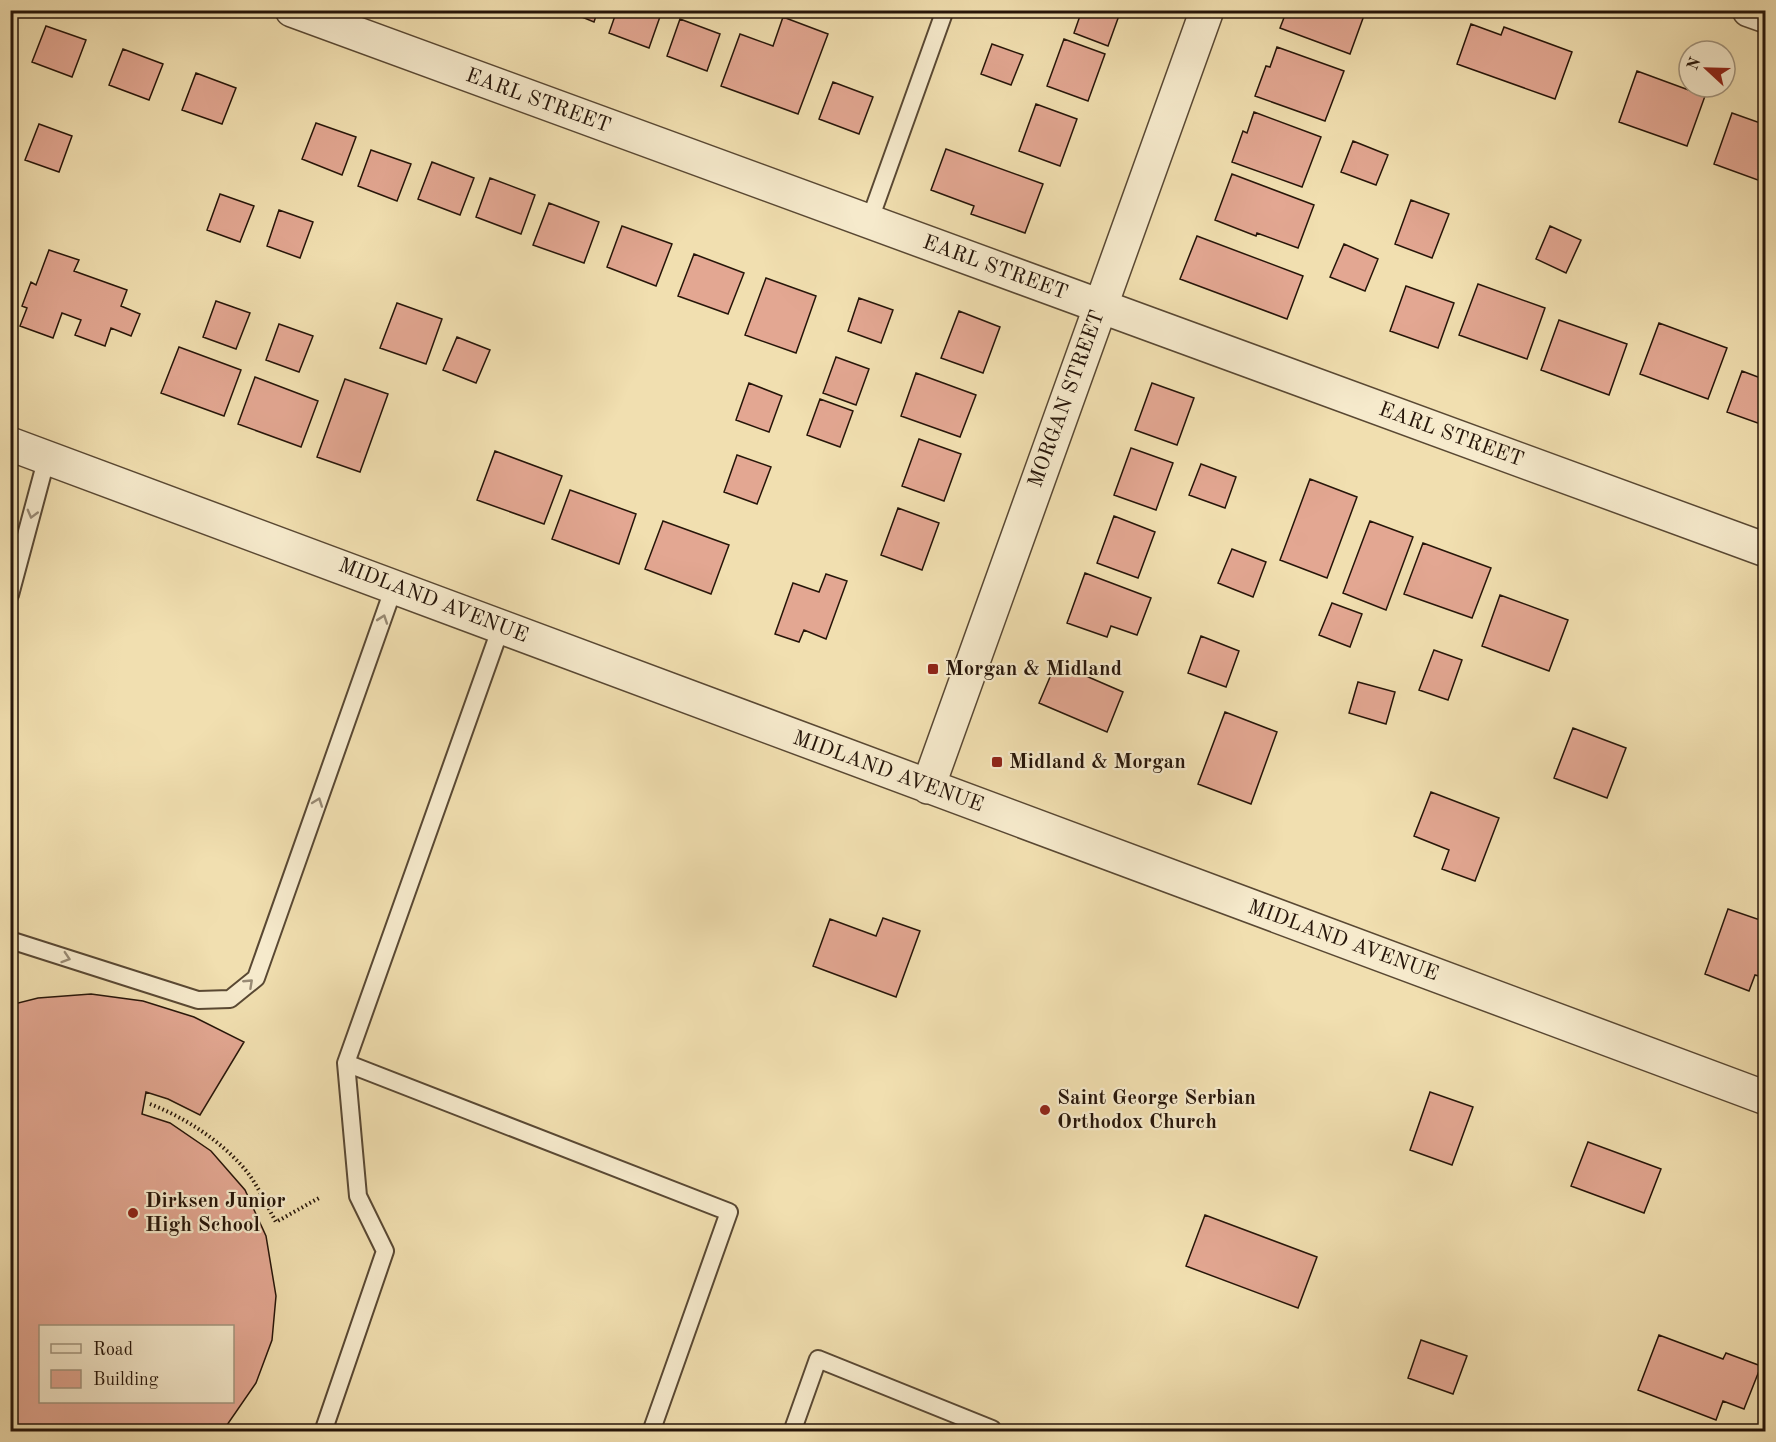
<svg xmlns="http://www.w3.org/2000/svg" width="1776" height="1442" viewBox="0 0 1776 1442" font-family="'Old Standard TT',serif">
<rect width="100%" height="100%" fill="#f1dfb0"/>
<filter id="stains"><feTurbulence type="fractalNoise" baseFrequency=".00333" numOctaves="4"/><feColorMatrix values="0 0 0 0 .2 0 0 0 0 .09 0 0 0 0 .02 0 0 0 .5 -.17"/></filter>
<radialGradient id="worn" r=".72"><stop offset=".6" stop-color="#630" stop-opacity="0"/><stop offset="1" stop-color="#630" stop-opacity=".3"/></radialGradient>
<path fill="#e3a792" stroke="#261509" stroke-width="1.5" fill-rule="evenodd" d="M565,10H598L594,22Z
M617,10L662,11L649,48L609,33Z
M1082,10H1121L1108,46L1074,33Z
M1287,10H1366L1350,54L1280,28Z
M783,17L828,34L798,114L721,86L740,34L773,46Z
M680,19L720,34L707,71L667,56Z
M1471,24L1501,35L1504,27L1572,52L1555,99L1457,64Z
M46,26L86,40L72,77L32,62Z
M1064,39L1105,54L1088,101L1047,86Z
M992,44L1023,55L1011,85L981,74Z
M1277,47L1344,71L1325,121L1255,96L1266,66L1270,67Z
M123,49L163,64L149,100L109,85Z
M1637,71L1705,96L1687,146L1619,122Z
M196,73L236,88L222,124L182,110Z
M833,82L873,97L859,134L819,119Z
M1036,104L1077,119L1060,166L1019,151Z
M1254,112L1321,137L1302,187L1232,162L1243,131L1247,133Z
M1732,113L1766,125V183L1714,164Z
M316,123L356,137L342,175L302,159Z
M39,124L72,136L59,172L25,160Z
M1353,141L1388,155L1376,185L1341,172Z
M946,149L1043,184L1025,233L971,214L974,206L931,190Z
M371,150L411,164L397,201L358,186Z
M432,162L474,178L460,215L418,199Z
M1232,174L1314,205L1298,248L1257,233L1256,236L1215,220Z
M490,178L535,195L521,234L476,217Z
M220,194L254,206L240,242L207,230Z
M1411,200L1449,214L1432,258L1395,244Z
M549,203L599,222L584,263L533,245Z
M279,210L313,222L300,258L267,246Z
M622,226L672,244L656,286L607,267Z
M1550,226L1581,240L1566,273L1536,259Z
M1197,236L1303,276L1287,319L1180,279Z
M1344,244L1378,259L1365,291L1330,277Z
M49,250L79,260L74,271L127,290L121,306L140,314L131,336L111,328L105,346L75,335L81,320L62,313L53,338L20,326L27,308L22,306L31,282L36,285Z
M694,254L744,273L728,314L678,296Z
M766,278L816,296L796,353L745,335Z
M1478,284L1545,308L1527,359L1459,335Z
M1406,286L1454,303L1438,348L1390,331Z
M859,298L893,310L881,343L848,331Z
M216,301L250,313L236,349L203,337Z
M397,303L442,319L426,364L380,348Z
M959,311L1000,327L983,373L941,358Z
M1559,320L1627,344L1609,395L1541,370Z
M1659,323L1727,348L1708,399L1640,374Z
M279,324L313,336L299,372L266,360Z
M457,337L490,350L476,383L443,370Z
M179,347L241,370L224,416L161,393Z
M836,357L869,369L856,405L823,393Z
M1742,371L1766,380V426L1727,412Z
M916,373L976,395L960,437L901,416Z
M255,377L318,401L301,447L238,424Z
M345,379L388,394L360,472L317,457Z
M749,383L782,396L769,432L736,420Z
M1152,383L1194,398L1177,445L1135,430Z
M820,399L853,411L840,447L807,435Z
M919,439L961,454L944,501L902,486Z
M1131,448L1173,463L1156,510L1114,495Z
M495,451L562,476L544,524L477,500Z
M737,455L771,467L757,504L724,492Z
M1201,464L1236,477L1225,508L1189,495Z
M1310,479L1357,497L1327,578L1280,560Z
M570,490L636,514L619,564L552,539Z
M898,508L939,523L922,570L881,555Z
M1114,516L1155,532L1138,578L1097,563Z
M663,521L729,545L711,594L645,569Z
M1370,521L1413,537L1386,610L1343,593Z
M1423,543L1491,568L1472,618L1404,594Z
M1232,549L1266,562L1253,597L1218,583Z
M1085,573L1151,598L1137,635L1111,626L1107,637L1067,623Z
M826,574L847,581L826,639L804,630L799,642L775,634L793,583L819,592Z
M1500,595L1568,620L1549,671L1482,646Z
M1332,603L1362,614L1350,647L1319,635Z
M1201,636L1239,651L1226,687L1188,673Z
M1434,650L1462,660L1448,700L1419,690Z
M1056,663L1123,692L1107,732L1039,703Z
M1358,682L1395,692L1386,724L1349,713Z
M1225,712L1277,732L1251,804L1198,784Z
M1573,728L1626,748L1607,798L1554,778Z
M1431,792L1499,818L1475,881L1442,869L1449,850L1414,836Z
M1728,909L1766,922V978L1755,975L1749,991L1705,974Z
M883,918L920,931L896,997L813,966L830,919L876,936Z
M91,994L143,1001L194,1017L244,1042L200,1115L168,1099L146,1092L142,1114L170,1123L211,1151L245,1190L266,1236L276,1296L272,1340L256,1383L227,1425L220,1432H10V1005L38,998ZM40,1326H232V1402H40Z
M1430,1092L1473,1107L1452,1165L1410,1150Z
M1588,1142L1661,1169L1644,1213L1571,1186Z
M1205,1215L1317,1257L1298,1308L1186,1266Z
M1659,1335L1723,1359L1726,1353L1761,1366L1744,1409L1723,1401L1716,1420L1638,1390Z
M1421,1340L1467,1356L1453,1394L1408,1378Z"/>
<g fill="none" stroke-linecap="round" stroke-linejoin="round">
<defs>
<path id="service" d="M869,222L945,10
M10,595L47,457
M501,627L346,1063L729,1212L651,1432
M10,940L198,1000L230,999L256,978L394,587
M323,1432L385,1251L358,1196L346,1063
M792,1432L818,1359L992,1429V1432"/>
<path id="minor" d="M292,10L1766,550
M1749,10L1766,16"/>
<path id="tertiary" d="M10,444L1766,1098
M928,787L1207,10"/>
</defs>
<use href="#service" stroke="#594833" stroke-width="20"/>
<use href="#minor" stroke="#594833" stroke-width="36"/>
<use href="#tertiary" stroke="#594833" stroke-width="36"/>
<path stroke="#261509" stroke-width="4" stroke-dasharray="1.5 3" stroke-linecap="butt" d="M150,1104C186,1118 223,1142 248,1173C259,1188 267,1206 276,1222L319,1198"/>
<use href="#service" stroke="#f6eacc" stroke-width="16"/>
<use href="#minor" stroke="#f6eacc" stroke-width="33"/>
<use href="#tertiary" stroke="#f6eacc" stroke-width="33"/>
</g>
<defs><path id="oneway-chevron" d="M-2-3.5L2.5 0L-2 3.5" fill="none" stroke-width="1.6" stroke-linecap="round" stroke-linejoin="round" transform="scale(1.5)"/></defs>
<g stroke="#988a74">
<use href="#oneway-chevron" transform="translate(32 514) rotate(105)"/>
<use href="#oneway-chevron" transform="translate(383 619) rotate(-71)"/>
<use href="#oneway-chevron" transform="translate(318 802) rotate(-70)"/>
<use href="#oneway-chevron" transform="translate(66 958) rotate(18)"/>
<use href="#oneway-chevron" transform="translate(249 983) rotate(-43)"/>
</g>
<g fill="#8f2418" stroke="#f6eacc" stroke-width="2">
<rect x="927" y="663" width="12" height="12" rx="3"/>
<rect x="991" y="756" width="12" height="12" rx="3"/>
<circle cx="1045" cy="1110" r="6"/>
<circle cx="133" cy="1213" r="6"/>
</g>
<g text-anchor="middle" dominant-baseline="central" stroke-width="4.5" stroke-linejoin="round" paint-order="stroke">
<g font-size="21" fill="#261509" stroke="#f6eacc">
<text transform="translate(538 101) rotate(20)">EARL STREET</text>
<text transform="translate(995 268) rotate(20)">EARL STREET</text>
<text transform="translate(1067 399) rotate(-70)">MORGAN STREET</text>
<text transform="translate(1451 435) rotate(20)">EARL STREET</text>
<text transform="translate(433 601) rotate(21)">MIDLAND AVENUE</text>
<text transform="translate(888 772) rotate(20)">MIDLAND AVENUE</text>
<text transform="translate(1343 941) rotate(20)">MIDLAND AVENUE</text>
</g>
<g font-size="21" font-weight="bold" fill="#261509" stroke="#f6eacc" text-anchor="start">
<text x="945" y="669">Morgan &amp; Midland</text>
<text x="1009" y="762">Midland &amp; Morgan</text>
<text x="1057" y="1098">Saint George Serbian<tspan x="1057" dy="24">Orthodox Church</tspan></text>
<text x="145" y="1201">Dirksen Junior<tspan x="145" dy="24">High School</tspan></text>
</g>
</g>
<rect width="1776" height="1442" fill="none" stroke="#f1dfb0" stroke-width="36"/>
<rect x="12" y="12" width="1752" height="1418" fill="none" stroke="#261509" stroke-width="3"/>
<rect x="18" y="18" width="1740" height="1406" fill="none" stroke="#261509" stroke-width="1.5"/>
<rect x="39" y="1325" width="195" height="78" fill="#f6eacc" stroke="#a3957e" stroke-width="1.5"/>
<rect x="51" y="1344" width="30" height="9" fill="#f6eacc" stroke="#a3957e" stroke-width="1.5"/>
<text x="93" y="1355" font-size="18" fill="#261509">Road</text>
<rect x="51" y="1370" width="30" height="18" fill="#e3a792" stroke="#a3957e" stroke-width="1.5"/>
<text x="93" y="1385" font-size="18" fill="#261509">Building</text>
<g transform="translate(1707 69) rotate(292)"><circle r="28" fill="#f6eacc" stroke="#a3957e" stroke-width="1.5"/>
<path d="M0-4.5L10 22L0 15L-10 22Z" fill="#8f2418"/>
<text y="-9" font-size="16" font-weight="bold" text-anchor="middle" fill="#261509">N</text>
</g>
<rect width="100%" height="100%" filter="url(#stains)"/>
<rect width="100%" height="100%" fill="url(#worn)"/>
</svg>
